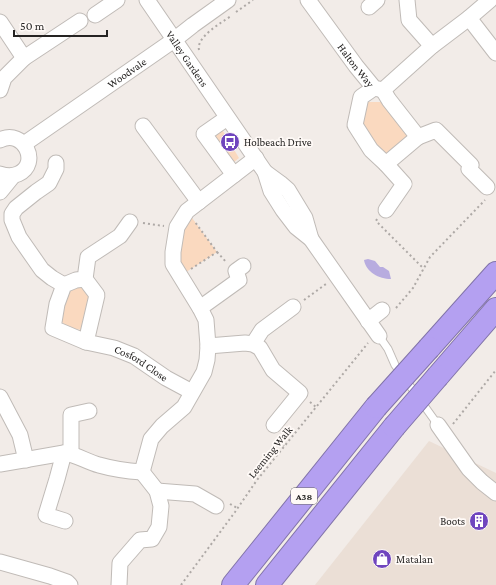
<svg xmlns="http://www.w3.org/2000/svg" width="496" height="585" viewBox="0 0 496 585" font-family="'Crimson Pro',serif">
<rect width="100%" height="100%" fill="#f2ece8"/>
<path fill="#ebdfd6" d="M429,441L496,473V585H315Z"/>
<path fill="#fad9bf" d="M366,98L369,102H381L386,99L412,136L389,154L383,152L380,148H375L360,119Z
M220,126L239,158L228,167L206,136Z
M187,211L217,252L180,276L173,252Z
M75,286L93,288L87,331L70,328L66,326L62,322L60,314L62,296Z"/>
<path fill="#b8acdf" d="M368,259L375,261L380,267H383L389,271L391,279C379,279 366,272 364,260Z"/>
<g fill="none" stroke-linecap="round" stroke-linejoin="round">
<defs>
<path id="lane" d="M379,336L388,349L395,365L438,425"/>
<g id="street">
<path id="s1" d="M147,0L265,172L271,191L283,210L296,227L311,239L379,336"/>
<path id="s2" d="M308,0L356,66L374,88L383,90L432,46L469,18L490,0"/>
<path d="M407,0L409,20L432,46"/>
<path d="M369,7L377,0"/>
<path d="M95,15L117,0"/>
<path d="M469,18L496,53"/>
<path d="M0,22L24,58L80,21"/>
<path d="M374,88L361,97L355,125L371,150L386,164L418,137L389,100L383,90"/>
<path d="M0,90L4,78L24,58"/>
<path d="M227,118L204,134L234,175"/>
<path d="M143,126L199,202"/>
<path d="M418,137L436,130L471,165L469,169L487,187"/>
<path d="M0,140C24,128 41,164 18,174C11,177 6,176 0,174"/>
<path id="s3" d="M24,144L174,40L193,25L228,0"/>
<path d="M56,163V169L49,183L36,192L16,208L12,214V220L19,237L42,270L52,278L64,285"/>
<path d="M265,172L280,183L288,190L305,218L311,239"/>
<path d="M0,192L13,176"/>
<path d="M386,210L404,184L386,164"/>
<path id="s4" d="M130,222L120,236L88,257L85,279L76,280L64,285L57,304L53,328L86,342L114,348L134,356L166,378L192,392"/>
<path d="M85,279L97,295L86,342"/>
<path d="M200,308L239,280L236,271L243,266"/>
<path d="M368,321L382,310"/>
<path d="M253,344L262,330L293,307"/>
<path d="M208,346L245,343L253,344L260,348L273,370L300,393L274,425"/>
<path d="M0,397L20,435L26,460"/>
<path d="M438,425L469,469L482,482L496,493"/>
<path d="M64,453L57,479L46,515L65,521"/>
<path d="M71,454V415L89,411"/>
<path d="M0,464L64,453C76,454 87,462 99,465C113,469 128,471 142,472L151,439L162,426L184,407L204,372L207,360L208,346L206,320L200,308L173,264V252L177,227L187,211L256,158"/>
<path d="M157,491L195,494L216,506"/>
<path d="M0,562L50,576L67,582L70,585"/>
<path d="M119,585L120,563L140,540L152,539L159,527L161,506L157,491L142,472"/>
</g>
<path id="highway" d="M429,348L496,273
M438,376L496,309
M233,585L376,407
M267,585L394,427"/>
</defs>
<use href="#lane" stroke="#c0bbb7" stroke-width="9"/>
<use href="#street" stroke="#c0bbb7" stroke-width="17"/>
<use href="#highway" stroke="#8274a9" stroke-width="24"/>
<path stroke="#aea9a6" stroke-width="2" stroke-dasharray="2 3" stroke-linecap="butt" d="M236,12L253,0
M199,50C196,37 221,23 231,16
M377,219L376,221L424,269
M143,223L164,226
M217,252L227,263
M191,269L217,252L195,222
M304,300L326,284
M396,308L413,288L430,257L485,200
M310,402L316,407
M453,424L496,370
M276,439L284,446
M230,504L237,508
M181,585L235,512L257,480L368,343"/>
<use href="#lane" stroke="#fff" stroke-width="7"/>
<use href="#street" stroke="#fff" stroke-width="15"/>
<use href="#highway" stroke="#b4a0f1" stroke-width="22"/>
<defs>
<path id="highway-bridge" d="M376,407L429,348
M394,427L438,376"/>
</defs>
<use href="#highway-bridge" stroke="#8274a9" stroke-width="24" stroke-linecap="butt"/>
<use href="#highway-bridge" stroke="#b4a0f1" stroke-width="22"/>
</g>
<defs>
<symbol id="bus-disc" viewBox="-11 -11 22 22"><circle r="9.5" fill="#6f45be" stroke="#fffaf7"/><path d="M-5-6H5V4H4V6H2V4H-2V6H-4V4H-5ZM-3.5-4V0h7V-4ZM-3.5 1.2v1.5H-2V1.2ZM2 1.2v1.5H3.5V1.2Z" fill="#fff"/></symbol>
<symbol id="building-disc" viewBox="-11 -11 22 22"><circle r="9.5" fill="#6f45be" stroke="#fffaf7"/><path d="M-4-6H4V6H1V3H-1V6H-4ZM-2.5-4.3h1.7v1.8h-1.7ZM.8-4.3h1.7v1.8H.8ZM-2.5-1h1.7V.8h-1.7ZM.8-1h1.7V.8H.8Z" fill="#fff"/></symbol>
<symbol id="shop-disc" viewBox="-11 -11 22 22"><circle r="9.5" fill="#6f45be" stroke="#fffaf7"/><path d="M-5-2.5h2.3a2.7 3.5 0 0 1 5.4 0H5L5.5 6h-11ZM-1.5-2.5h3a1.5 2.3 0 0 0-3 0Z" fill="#fff"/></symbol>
</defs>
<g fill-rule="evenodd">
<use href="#bus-disc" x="219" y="131" width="22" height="22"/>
<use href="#building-disc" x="468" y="510" width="22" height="22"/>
<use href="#shop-disc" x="371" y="548" width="22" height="22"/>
</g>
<g text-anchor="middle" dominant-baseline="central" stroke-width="3.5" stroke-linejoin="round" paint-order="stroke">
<rect fill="#fffaf7" stroke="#666462" stroke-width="1" x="291" y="488" width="26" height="16" rx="3"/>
<g font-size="10" font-weight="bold" fill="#252322">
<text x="304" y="496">A38</text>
</g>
<g font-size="11" fill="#252322" stroke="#fffaf7">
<text stroke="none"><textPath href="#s1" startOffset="71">Valley Gardens</textPath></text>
<text stroke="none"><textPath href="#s2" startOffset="81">Halton Way</textPath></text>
<text stroke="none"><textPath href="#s3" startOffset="125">Woodvale</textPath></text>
<text stroke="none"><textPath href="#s4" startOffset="240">Cosford Close</textPath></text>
<text transform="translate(270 452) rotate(-51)">Leeming Walk</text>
</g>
<g font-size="11" fill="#252322" stroke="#fffaf7" text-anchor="start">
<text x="244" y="142">Holbeach Drive</text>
<text x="465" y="521" text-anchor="end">Boots</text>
<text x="396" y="559">Matalan</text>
</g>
</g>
<path d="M14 30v6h93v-6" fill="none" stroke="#252322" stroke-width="2"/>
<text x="20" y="30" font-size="12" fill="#252322" stroke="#fffaf7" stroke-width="3" paint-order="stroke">50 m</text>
</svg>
